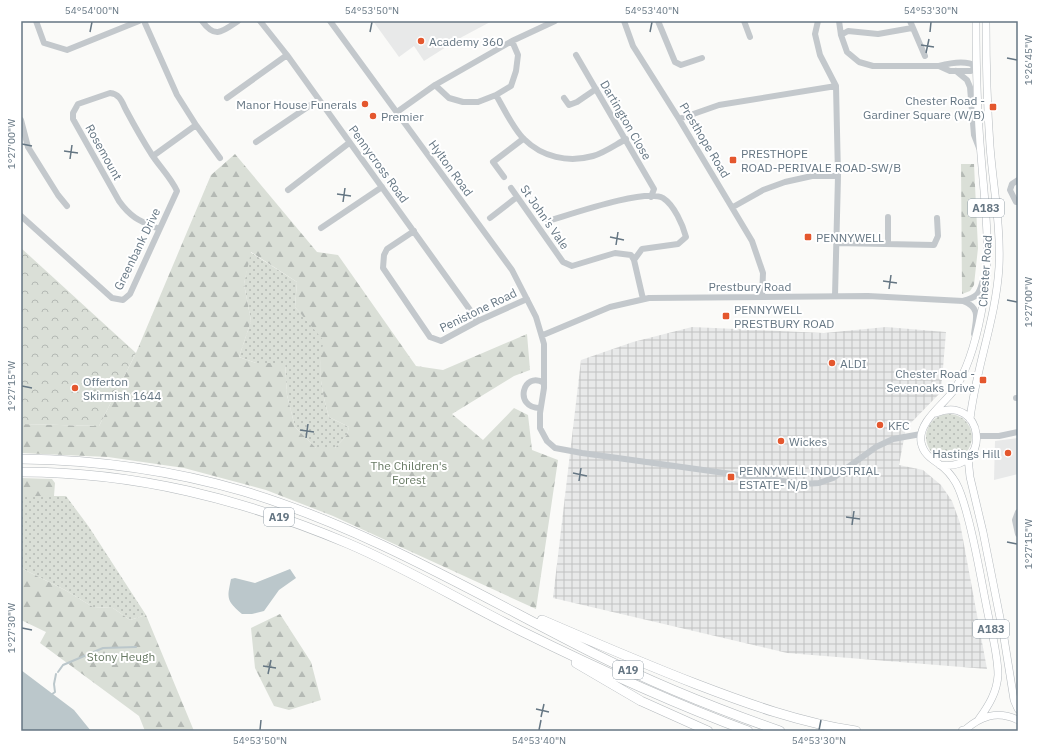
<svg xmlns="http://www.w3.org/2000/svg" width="1039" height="752" viewBox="0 0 1039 752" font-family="'IBM Plex Sans',sans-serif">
<defs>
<pattern id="industrial-grid" width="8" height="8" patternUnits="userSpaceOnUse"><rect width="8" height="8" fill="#e8e9e9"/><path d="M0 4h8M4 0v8" fill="none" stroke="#c0c1c2"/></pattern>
<pattern id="grass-dots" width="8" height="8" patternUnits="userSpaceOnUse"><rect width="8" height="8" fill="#dadfd7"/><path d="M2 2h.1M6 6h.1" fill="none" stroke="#b4b9b4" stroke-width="1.8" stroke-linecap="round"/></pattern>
<pattern id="forest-firs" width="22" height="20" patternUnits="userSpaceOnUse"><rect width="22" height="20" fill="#dadfd7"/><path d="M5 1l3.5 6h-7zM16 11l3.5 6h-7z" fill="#b4b9b4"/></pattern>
<pattern id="park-crowns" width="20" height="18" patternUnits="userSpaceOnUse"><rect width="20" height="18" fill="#dadfd7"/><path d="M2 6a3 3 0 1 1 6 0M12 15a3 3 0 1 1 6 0" fill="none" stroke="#b4b9b4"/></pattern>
</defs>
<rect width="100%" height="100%" fill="#fafaf8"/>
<path fill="#e8e9e9" d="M373,21H492L462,37L424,61L414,46L399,57Z
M1018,438V474L994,480L995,441Z"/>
<path fill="url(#industrial-grid)" d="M692,327L824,333L886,327L946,332L941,392L906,428L899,465L923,470L941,485L952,501L960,523L987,669L787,653L553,598L581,360L633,342Z"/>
<path fill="url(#grass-dots)" d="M250,252L297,282L295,307L325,341C316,367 322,392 329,417L349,427L347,435L335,448H316L295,427L287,395L285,363H256L239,357L251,321L244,284Z
M926 437a23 23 0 1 1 46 0a23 23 0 1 1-46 0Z
M21,496H66L89,527L146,615L130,620L113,608L93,607L65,590L21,568Z"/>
<path fill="url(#forest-firs)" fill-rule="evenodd" d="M235,154L317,252L338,255L416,366L443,370L527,334L530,370L514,376L452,414L483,440L514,408L528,415L532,450L558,460L536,609L333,516L266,490L184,468L108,457L21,453V424L99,426L136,353L211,175ZM251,252L297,282L295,307L324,341C316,367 322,392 329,417L349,427L347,435L335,448H316L295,427L287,395L285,363H256L239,357L251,321L244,284Z
M961,164H974L978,248L974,285L970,291L962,294Z
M21,478L52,479L55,483L54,496H21Z
M21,568L65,590L93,607L113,608L130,620L146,615L194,731H145L139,716L40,643L46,632L21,620Z
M280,614L311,662L321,700L289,710L274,706L255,668L251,628Z"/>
<path fill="url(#park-crowns)" d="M21,248L136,353L99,426L21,424Z"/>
<path fill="#bbc7cb" d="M290,569L296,578L279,590L264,611L252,614H242C226,600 227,599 231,579L235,578L255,583Z
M21,670L74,710L91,731H21Z"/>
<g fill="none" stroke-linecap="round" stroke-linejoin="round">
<path stroke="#bbc7cb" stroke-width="2" d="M58,672L63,665L103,648L136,647
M51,695L55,692L54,684L56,674"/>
<defs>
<path id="major" d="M976,21C976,66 977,110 981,155C985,209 993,259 981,314C976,340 969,368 954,390C943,405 918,422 921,442C923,453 930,458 939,464C946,469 952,476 956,483C962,494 965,507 968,518C976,548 981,579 987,609C991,630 998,654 998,675C997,692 989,705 979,719
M936,413C983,393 995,472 940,465
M970,419C976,367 996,319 999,267C1001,226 993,186 990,146C987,104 986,63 986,21
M968,458L970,477L983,532L1004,638L1014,700L1018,709
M964,731C980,716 997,710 1018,720"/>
<path id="highway" d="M21,459C96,460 171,470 243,491C367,528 480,596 595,654C655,684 717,709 780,731
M21,472C136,472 242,499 347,543C406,568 461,601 519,630C594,667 669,702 748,731
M542,620C593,642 644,664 696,684C748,704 801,723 856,731
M576,663L641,701L708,731
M963,731H964"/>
</defs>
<use href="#major" stroke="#b5babe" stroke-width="8"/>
<use href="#highway" stroke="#b4b9bd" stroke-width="10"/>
<path stroke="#c3c8cc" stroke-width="6" d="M36,21L44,43L67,50L139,21
M144,21L177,95L196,125L220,158
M202,21C215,39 222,32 238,21
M260,21L287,55L478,321
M330,21L512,270L536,317L544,344V388L540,413V428L547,441L555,448L582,453L804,484L819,483L833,478L876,447L893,439L921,434
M624,21L633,46L679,119L752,241L763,273L762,297
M658,21L675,62L681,65L702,58
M744,21L750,37
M818,21L815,34L820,55L836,86L838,176L835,296
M839,21L841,35L847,52L859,62L873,66H939C950,63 966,60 976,66L971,71H950L939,66
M910,21L925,56
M841,35L848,31L878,34L912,28
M512,41L518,55L516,71L511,86L496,95L478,102H463L449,98L435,85L512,41L555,21
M576,55L654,189L651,197
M956,71L967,80L970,87L974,135L979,148
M496,95C503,107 514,130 524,139C542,157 568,163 593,156C604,153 615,145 626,139
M227,98L287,55
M564,98L569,105L577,102L596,89
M397,112L435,85
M679,119L719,105L836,86
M21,120L28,147L58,195L67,206
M256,142L318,100
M153,156L196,125
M504,177L493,162L523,139
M1018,180L1012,184L1010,190L1016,202H1018
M511,188L563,262L572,266L615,253L631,255L634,260L643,299
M288,190L349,143
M733,207L763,190L785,182L812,176H838
M21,216L112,298L123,300L130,294L177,191C171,178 160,167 152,155C143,141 134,125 126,110C122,102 120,94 110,93L78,104L73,113V119L119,201C131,218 140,221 159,229
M888,217V244
M490,218L517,197
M548,221C569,215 645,188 663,198C674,205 683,225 686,237L678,244L642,249L634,260
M321,228L382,187
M414,231L387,249L384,255L383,268L430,337L441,341L478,321L527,299
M836,243L934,245L938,236L937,218
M963,301C981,308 976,318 974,334
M543,335L610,307L649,298L868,296L963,301C981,296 979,292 984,277
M1016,398H1018
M540,408C513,408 523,370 544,383
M977,436H999L1018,432
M1018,512L1015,520L1018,534"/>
<use href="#major" stroke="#fff" stroke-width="7"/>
<use href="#highway" stroke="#fff" stroke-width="9"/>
</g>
<path fill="none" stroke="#657683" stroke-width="1.5" d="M90,32L92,22M370,32L372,22M650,32L652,22M930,32L931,22M921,45L934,47M926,53L929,39M1007,58L1017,60M22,144L32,146M64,151L78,153M70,159L72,145M337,194L351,196M343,202L345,188M610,237L624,240M616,245L618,232M883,281L897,283M889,289L891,275M1007,300L1017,302M22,386L32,388M300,430L314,432M306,438L308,424M573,473L587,476M579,481L581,468M846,517L860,519M852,525L854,511M1007,542L1017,544M22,628L32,630M263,666L276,668M268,674L271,660M536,709L549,712M541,717L544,704M260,730L261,720M539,730L541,720M819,730L821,720"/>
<g fill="#e4572e" stroke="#fff" stroke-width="1.5">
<circle cx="421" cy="41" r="4"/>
<circle cx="365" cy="104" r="4"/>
<rect x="989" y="103" width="8" height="8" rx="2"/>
<circle cx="373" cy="116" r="4"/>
<rect x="729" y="156" width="8" height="8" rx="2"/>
<rect x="804" y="233" width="8" height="8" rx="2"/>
<rect x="722" y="312" width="8" height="8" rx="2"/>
<circle cx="832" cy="363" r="4"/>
<rect x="979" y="376" width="8" height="8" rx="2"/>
<circle cx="75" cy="388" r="4"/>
<circle cx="880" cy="425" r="4"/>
<circle cx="781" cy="441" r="4"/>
<circle cx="1008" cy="453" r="4"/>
<rect x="727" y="473" width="8" height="8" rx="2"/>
</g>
<g text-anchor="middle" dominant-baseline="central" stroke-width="4" stroke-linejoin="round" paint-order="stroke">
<g fill="#fff" stroke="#939fa8" stroke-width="1">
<rect x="968" y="199" width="36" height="18" rx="3"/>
<rect x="264" y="508" width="30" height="18" rx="3"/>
<rect x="973" y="620" width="36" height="18" rx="3"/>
<rect x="613" y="661" width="30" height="18" rx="3"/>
</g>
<g font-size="11" font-weight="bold" fill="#657683">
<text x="986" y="208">A183</text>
<text x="279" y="517">A19</text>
<text x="991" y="629">A183</text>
<text x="628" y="670">A19</text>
</g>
<g font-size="12" fill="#657683" stroke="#fff" text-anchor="start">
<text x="429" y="41">Academy 360</text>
<text x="985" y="100" text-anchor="end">Chester Road -<tspan x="985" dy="14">Gardiner Square (W/B)</tspan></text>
<text x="357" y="104" text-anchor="end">Manor House Funerals</text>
<text x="381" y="116">Premier</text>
<text x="741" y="153">PRESTHOPE<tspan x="741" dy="14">ROAD-PERIVALE ROAD-SW/B</tspan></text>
<text x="816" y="237">PENNYWELL</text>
<text x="734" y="309">PENNYWELL<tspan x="734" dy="14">PRESTBURY ROAD</tspan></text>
<text x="840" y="363">ALDI</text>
<text x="975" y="373" text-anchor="end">Chester Road -<tspan x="975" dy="14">Sevenoaks Drive</tspan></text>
<text x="83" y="381">Offerton<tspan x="83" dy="14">Skirmish 1644</tspan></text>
<text x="888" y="425">KFC</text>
<text x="789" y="441">Wickes</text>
<text x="1000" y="453" text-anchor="end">Hastings Hill</text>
<text x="739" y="470">PENNYWELL INDUSTRIAL<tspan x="739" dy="14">ESTATE- N/B</tspan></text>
</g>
<g font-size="12" fill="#657683" stroke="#fff">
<text transform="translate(626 120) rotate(60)">Dartington Close</text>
<text transform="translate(705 140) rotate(59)">Presthope Road</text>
<text transform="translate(104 152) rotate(61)">Rosemount</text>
<text transform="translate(379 164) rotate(54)">Pennycross Road</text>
<text transform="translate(451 168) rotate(54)">Hylton Road</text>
<text transform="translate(545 217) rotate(55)">St John's Vale</text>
<text transform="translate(137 249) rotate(-64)">Greenbank Drive</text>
<text transform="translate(985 271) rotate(-86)">Chester Road</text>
<text x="750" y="286">Prestbury Road</text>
<text transform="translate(478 310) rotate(-26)">Penistone Road</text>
</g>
<g font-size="12" fill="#687a64" stroke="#fff">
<text x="409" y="465">The Children's<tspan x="409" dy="14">Forest</tspan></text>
<text x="121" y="656">Stony Heugh</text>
</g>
</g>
<rect width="1039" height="752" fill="none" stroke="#ffffff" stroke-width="44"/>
<rect x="22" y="22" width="995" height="708" fill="none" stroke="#657683" stroke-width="1.5"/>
<g font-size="10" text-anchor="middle" fill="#657683">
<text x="92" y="14">54°54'00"N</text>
<text x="372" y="14">54°53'50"N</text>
<text x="652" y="14">54°53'40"N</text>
<text x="931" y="14">54°53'30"N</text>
<text transform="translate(1028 60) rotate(-90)" y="4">1°26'45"W</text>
<text transform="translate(11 144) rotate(-90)" y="4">1°27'00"W</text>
<text transform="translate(1028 302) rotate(-90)" y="4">1°27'00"W</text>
<text transform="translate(11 386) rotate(-90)" y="4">1°27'15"W</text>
<text transform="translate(1028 544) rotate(-90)" y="4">1°27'15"W</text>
<text transform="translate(11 628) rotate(-90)" y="4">1°27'30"W</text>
<text x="260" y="744">54°53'50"N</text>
<text x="539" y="744">54°53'40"N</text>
<text x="819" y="744">54°53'30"N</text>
</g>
</svg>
